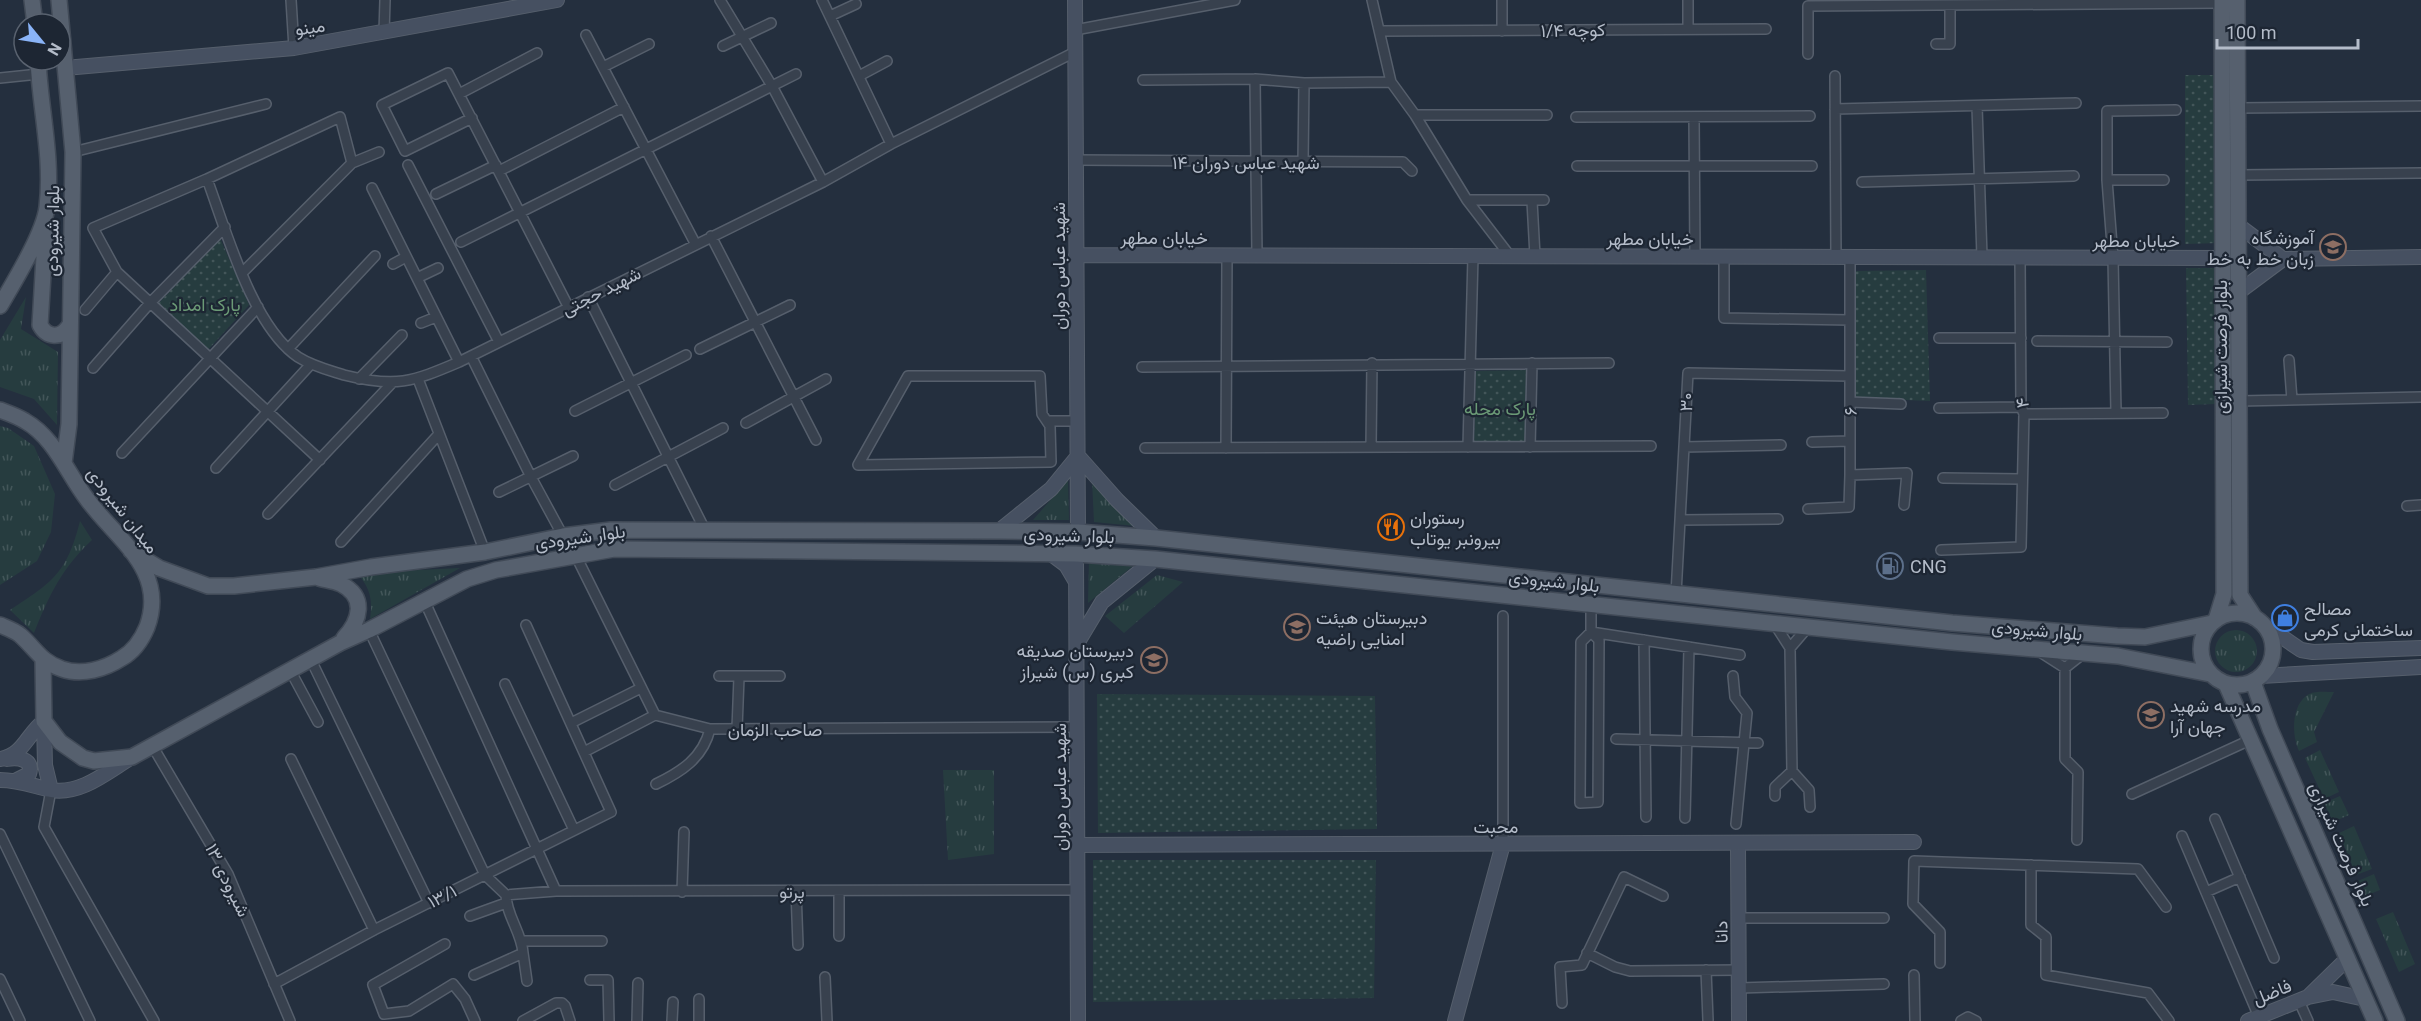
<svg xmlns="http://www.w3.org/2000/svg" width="2421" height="1021" viewBox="0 0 2421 1021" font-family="Roboto,Vazirmatn,sans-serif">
<defs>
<pattern id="grass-tufts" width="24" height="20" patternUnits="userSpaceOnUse" patternTransform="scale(1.5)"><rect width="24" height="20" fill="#263c3f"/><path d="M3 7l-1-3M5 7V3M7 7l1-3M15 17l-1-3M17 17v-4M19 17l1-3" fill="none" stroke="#435659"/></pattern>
<pattern id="park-dots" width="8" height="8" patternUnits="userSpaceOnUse" patternTransform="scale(1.5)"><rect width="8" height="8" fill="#263c3f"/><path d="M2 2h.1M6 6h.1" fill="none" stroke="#435659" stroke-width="1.8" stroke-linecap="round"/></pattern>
</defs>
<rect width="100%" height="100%" fill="#242f3e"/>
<path fill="url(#grass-tufts)" d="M26,297L21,329L58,352L57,425L34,399L0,387V340Z
M0,426L8,428L34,446L55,494L51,532L37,561L0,585Z
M1068,480L1069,520H1033Z
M1092,480L1113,505L1135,526L1094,522Z
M80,521L92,540C62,568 49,595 34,633L10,610C53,582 67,573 80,521Z
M1089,560L1134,565L1088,603Z
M460,568L370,619C373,599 370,588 357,573Z
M1157,575L1183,582L1124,633L1105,616Z
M2215 651a21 21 0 1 1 42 0a21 21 0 1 1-42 0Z
M2334,692L2314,732L2317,742L2299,751C2292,736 2291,708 2306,696C2313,690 2325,692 2334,692Z
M2320,750L2339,792L2324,799L2305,758Z
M943,770H994V854L948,860Z
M2340,796L2349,815L2333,822L2324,803Z
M2354,826L2372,869L2356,875L2339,833Z
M2374,874L2380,890L2365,896L2358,881Z
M2393,912L2415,964L2399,972L2376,919Z"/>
<path fill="url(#park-dots)" d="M2185,75H2218L2219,243L2185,244Z
M220,238L249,305L206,352L157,305Z
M2186,268H2216L2217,404L2188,405Z
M1926,270L1930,401L1855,398V271Z
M1526,370L1525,445L1474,444L1476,371Z
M1097,694L1375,696L1377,829L1098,833Z
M1093,860H1376L1374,998L1093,1002Z"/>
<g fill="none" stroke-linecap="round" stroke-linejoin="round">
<defs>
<path id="street" d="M291,0L294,48
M720,0L772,86L823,182
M822,0L891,144
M1372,0L1391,82L1415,115L1467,200L1510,256
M1502,0V31
M1688,0V29
M830,16L856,4
M1075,30L1235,0
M1380,31L1766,29
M384,33L385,0
M586,35L695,243
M1936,44H1950V5
M723,46L771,23
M1808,54V6L2222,3
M603,67L649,44
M859,76L887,61
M1835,76L1836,257
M0,78L39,74
M1255,79L1257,255
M1143,80L1255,79L1304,83L1391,82
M459,94L537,53
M1977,106L1982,257
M2238,108L2421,106
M1835,109L2076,103
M1415,115H1547
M1576,117L1810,116
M1694,117L1695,256
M472,118L405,151L382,105L448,73L569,308
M73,152L266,104
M1076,160L1403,162L1412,171
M1303,162L1304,83
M408,165L499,342
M1577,166H1812
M499,171L624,107
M2238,175L2421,173
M207,179C226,230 252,326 298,357C312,366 328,370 344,375C396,388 412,382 459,362L823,182L891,144L1075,52
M2107,180H2164
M1862,182L2074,176
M372,188L459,362
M436,194L496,165
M1467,200H1544
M1532,201L1535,256
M711,236L816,440
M461,242L796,74
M1724,257V318L1850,320
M1850,257V475L1907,473L1904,505
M393,264L406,257
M242,273L352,163L379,152
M417,278L438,268
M588,297L705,530
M85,310L117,272
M421,323L436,317
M1939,338H2021
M2037,341L2167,342
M288,349L375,256
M700,349L790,305
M471,356L531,477L563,536
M2289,360L2292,400
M1142,367L1609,363
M93,368L150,303L225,227
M908,376H1040L1042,414L1050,426L1051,462L858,465Z
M359,379L402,335
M418,379L485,552
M2239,401L2421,397
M1850,402L1901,404
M1939,408L2021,407
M575,411L686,355
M2116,412L2113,258L2107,180V111L2176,110
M2024,414L2163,413
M1047,421H1077
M746,423L826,379
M1812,442L1850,441
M1371,447L1372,363
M1468,447L1473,256
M1530,447L1532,363
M1684,447L1781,445
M1145,448L1651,446
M1226,448L1227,255
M122,453L258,307
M320,460L117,272L93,228L207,179L340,117L352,163
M216,468L311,364
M1943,478L2021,479
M615,485L723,428
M499,492L573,456
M2407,506L2421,505
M1808,509L1849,507L1850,475
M268,514L392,383
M1680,520L1778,519
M341,542L439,434
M1941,550L2021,547L2024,414L2021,407L2020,258
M575,554L655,715L710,729L1077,727
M1676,594L1688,373L1850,376
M424,600L556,891
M1591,605V632L1740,655
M1503,616V844
M1774,623L1790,648L1808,627
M369,630L485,875L506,895
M1591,632L1599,640L1598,802L1580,803L1581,642Z
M1644,640L1646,817
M1790,648L1792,771
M2040,652L2065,668L2084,653
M311,660L429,903
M2065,668V759L2078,772L2077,840
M290,670L318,722
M719,676H780
M1733,676L1735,697L1747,713L1736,824
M505,684L574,830
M571,723L641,688
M737,729L739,677
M1616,739L1758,743
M153,747L228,874L290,1021
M584,752L655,715
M291,759L374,930
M656,784C681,772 703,758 710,729
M51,790L44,827L154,1021
M2132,794L2250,740
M1775,796V787L1792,771L1809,790L1810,807
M1685,818L1689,647
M2215,819L2274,958
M0,834L90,1021
M2182,836L2259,1017
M2031,865V925L2046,937V975L2148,993L2169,1021
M796,891L798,945
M839,891V936
M682,892L684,832
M2206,892L2240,877
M506,895L556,891L1078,890
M470,916L506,903
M1738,918H1884
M522,941H602
M523,953L527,981
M1587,953L1615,967L1630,971L1739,970
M1940,963V932L1913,904L1914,861L2138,869L2166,907
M1706,970L1708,1020
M474,975L523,953C522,933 506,915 506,895
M1914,975L1915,1021
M825,977L827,1021
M0,979L20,1021
M590,980H608L609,1021
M274,984L374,930L611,812L526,625
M1739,988L1884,984
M699,999V1021
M2299,1001L2308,1021
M1562,1003L1560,967L1582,965L1624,877L1663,896
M409,1011L384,1014L373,985L445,944
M409,1011L453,984L465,999L475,1021
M523,1021L556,1003H562L565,1006L570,1021
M637,1021L638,983
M672,1021L673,1002
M1961,1021L1968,1017L1976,1021"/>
<path id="secondary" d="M1075,0L1078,532
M65,68L294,48L557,0
M2239,226L2283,259
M1076,255L2224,258
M2283,259L2421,257
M2240,291L2283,259
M1078,456L1117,500L1156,538
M999,531L1051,489L1078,456
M1050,553L1066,565L1076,582
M1076,554L1078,1021
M2263,624L2301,650L2313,652L2421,648
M1078,642L1102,602L1155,559
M2261,676L2421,667
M44,721L45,765L51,790
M0,759C23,756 27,734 44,721
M7,759C18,757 34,759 29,774L17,780
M0,780C19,780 33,786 51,790C81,795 107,772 132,757
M1738,843L1739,1021
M1077,845L1914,842
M2308,997L2348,958
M1455,1021L1503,844
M2248,1021L2308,997L2333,992L2365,999"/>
<path id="primary" d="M32,0L35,24
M59,0L73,152L69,424L64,463
M2237,0L2240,595L2255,618
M46,223L40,325C47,338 61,339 69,326
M0,306C14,282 44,233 47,207C53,158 40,108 38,60
M0,410C8,413 17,416 25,421C55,438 67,473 87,499C116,539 168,570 147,627C142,639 134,651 122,658C105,669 82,676 62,669C41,662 36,649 20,635C15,631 7,628 0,625
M131,551L159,568L208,586H234L316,577L371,567L485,552L563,536L611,530L999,531L1078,532L1156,538L1952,623L2117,636L2145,637L2212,623
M319,578C326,580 335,581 341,584C367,597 360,621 344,638
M2201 649a36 36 0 1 1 72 0a36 36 0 1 1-72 0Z
M2216,620L2224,594L2222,0
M43,661L44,721L60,742L83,758L94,761L132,757L340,643L369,630L467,579L496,570L614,549L1076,554L1155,559L1952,642L2118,656L2210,674
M2253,682L2270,729L2397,1021
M2226,684L2375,1021"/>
</defs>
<use href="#street" stroke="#565f6c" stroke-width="12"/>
<use href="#secondary" stroke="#565f6c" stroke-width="16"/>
<use href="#primary" stroke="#414a57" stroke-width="18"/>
<use href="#street" stroke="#38414e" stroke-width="9"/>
<use href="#secondary" stroke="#465061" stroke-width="14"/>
<use href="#primary" stroke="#56606e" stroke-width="15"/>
</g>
<defs>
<symbol id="school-ring" viewBox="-11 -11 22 22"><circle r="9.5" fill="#1d2633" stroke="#8d6e63" stroke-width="1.5"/><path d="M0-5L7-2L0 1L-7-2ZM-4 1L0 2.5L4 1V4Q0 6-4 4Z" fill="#8d6e63"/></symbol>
<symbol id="restaurant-ring" viewBox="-11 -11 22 22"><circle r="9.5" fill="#1d2633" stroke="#e8710a" stroke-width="1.5"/><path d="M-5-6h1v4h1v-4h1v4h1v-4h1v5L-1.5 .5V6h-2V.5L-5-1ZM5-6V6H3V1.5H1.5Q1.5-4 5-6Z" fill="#e8710a"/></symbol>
<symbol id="fuel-ring" viewBox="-11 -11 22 22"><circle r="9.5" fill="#1d2633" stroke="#5c6f8a" stroke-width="1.5"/><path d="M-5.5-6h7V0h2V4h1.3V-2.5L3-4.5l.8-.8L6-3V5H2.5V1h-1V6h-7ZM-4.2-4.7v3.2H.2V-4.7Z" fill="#5c6f8a"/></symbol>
<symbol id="shop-ring" viewBox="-11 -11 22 22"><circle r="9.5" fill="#1d2633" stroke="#3f7fe0" stroke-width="1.5"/><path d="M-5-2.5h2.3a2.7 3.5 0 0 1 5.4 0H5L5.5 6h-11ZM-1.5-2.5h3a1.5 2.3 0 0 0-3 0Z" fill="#3f7fe0"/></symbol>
</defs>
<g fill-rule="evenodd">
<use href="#school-ring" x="2318" y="232" width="30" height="30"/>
<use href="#restaurant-ring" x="1376" y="512" width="30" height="30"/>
<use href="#fuel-ring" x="1875" y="551" width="30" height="30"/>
<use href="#shop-ring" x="2270" y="603" width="30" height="30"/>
<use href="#school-ring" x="1282" y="612" width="30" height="30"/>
<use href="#school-ring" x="1139" y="645" width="30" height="30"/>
<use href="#school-ring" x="2136" y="700" width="30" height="30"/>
</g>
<g text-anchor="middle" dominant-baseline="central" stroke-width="4.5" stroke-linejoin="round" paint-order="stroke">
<g font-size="18" fill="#b4bcc9" stroke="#1d2633">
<text transform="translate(310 27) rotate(-8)">مینو</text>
<text transform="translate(1573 30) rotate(-1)">کوچه ۱/۴</text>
<text x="1246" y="162">شهید عباس دوران ۱۴</text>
<text transform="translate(52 231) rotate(-89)">بلوار شیرودی</text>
<text x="1164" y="237">خیابان مطهر</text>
<text x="1650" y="238">خیابان مطهر</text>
<text x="2136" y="240">خیابان مطهر</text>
<text transform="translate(1058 266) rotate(-90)">شهید عباس دوران</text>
<text transform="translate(601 291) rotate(-27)">شهید حجتی</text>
<text transform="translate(2220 347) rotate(-90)">بلوار فرصت شیرازی</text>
<text transform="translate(1686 402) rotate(-87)">۳۰</text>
<text transform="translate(2022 403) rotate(-97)">۴</text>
<text transform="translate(1850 411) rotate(-90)">۶</text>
<text transform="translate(123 510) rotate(52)">میدان شیرودی</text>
<text transform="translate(1069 535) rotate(2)">بلوار شیرودی</text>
<text transform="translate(580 537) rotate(-8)">بلوار شیرودی</text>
<text transform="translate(1554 581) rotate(6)">بلوار شیرودی</text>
<text transform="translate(2037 630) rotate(5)">بلوار شیرودی</text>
<text x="775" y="729">صاحب الزمان</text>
<text transform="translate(1059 787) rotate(-90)">شهید عباس دوران</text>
<text x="1496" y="826">محبت</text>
<text transform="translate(2342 844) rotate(66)">بلوار فرصت شیرازی</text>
<text transform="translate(228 880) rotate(64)">شیرودی ۱۳</text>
<text x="792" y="891">پرتو</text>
<text transform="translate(442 896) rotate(-27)">۱۳/۱</text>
<text transform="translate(1721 932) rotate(-91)">دانا</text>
<text transform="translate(2272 992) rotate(-22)">فاضل</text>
</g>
<g font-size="18" fill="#b4bcc9" stroke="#1d2633" text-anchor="start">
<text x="2314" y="237" text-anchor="end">آموزشگاه<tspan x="2314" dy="21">زبان خط به خط</tspan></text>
<text x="1410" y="517">رستوران<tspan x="1410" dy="21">بیرونبر یوتاب</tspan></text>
<text x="1910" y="566">CNG</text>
<text x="2304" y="608">مصالح<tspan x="2304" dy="21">ساختمانی کرمی</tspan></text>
<text x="1316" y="617">دبیرستان هیئت<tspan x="1316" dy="21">امنایی راضیه</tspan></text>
<text x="1134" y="650" text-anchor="end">دبیرستان صدیقه<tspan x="1134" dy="21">کبری (س) شیراز</tspan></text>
<text x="2170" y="705">مدرسه شهید<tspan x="2170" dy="21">جهان آرا</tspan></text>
</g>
<g font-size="18" fill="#6b9a76" stroke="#1d2633">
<text x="205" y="304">پارک امداد</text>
<text x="1500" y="408">پارک محله</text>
</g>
</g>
<g transform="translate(42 42) rotate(120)"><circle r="28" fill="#1d2633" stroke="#59626f" stroke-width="1.5"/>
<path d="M0-4.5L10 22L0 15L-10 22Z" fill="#8ab4f8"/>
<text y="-9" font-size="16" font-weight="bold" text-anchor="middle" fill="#b4bcc9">N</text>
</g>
<path d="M2217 39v9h141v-9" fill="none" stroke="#b4bcc9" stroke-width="3"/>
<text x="2226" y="39" font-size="18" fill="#b4bcc9" stroke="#1d2633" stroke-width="4.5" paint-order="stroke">100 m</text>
</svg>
